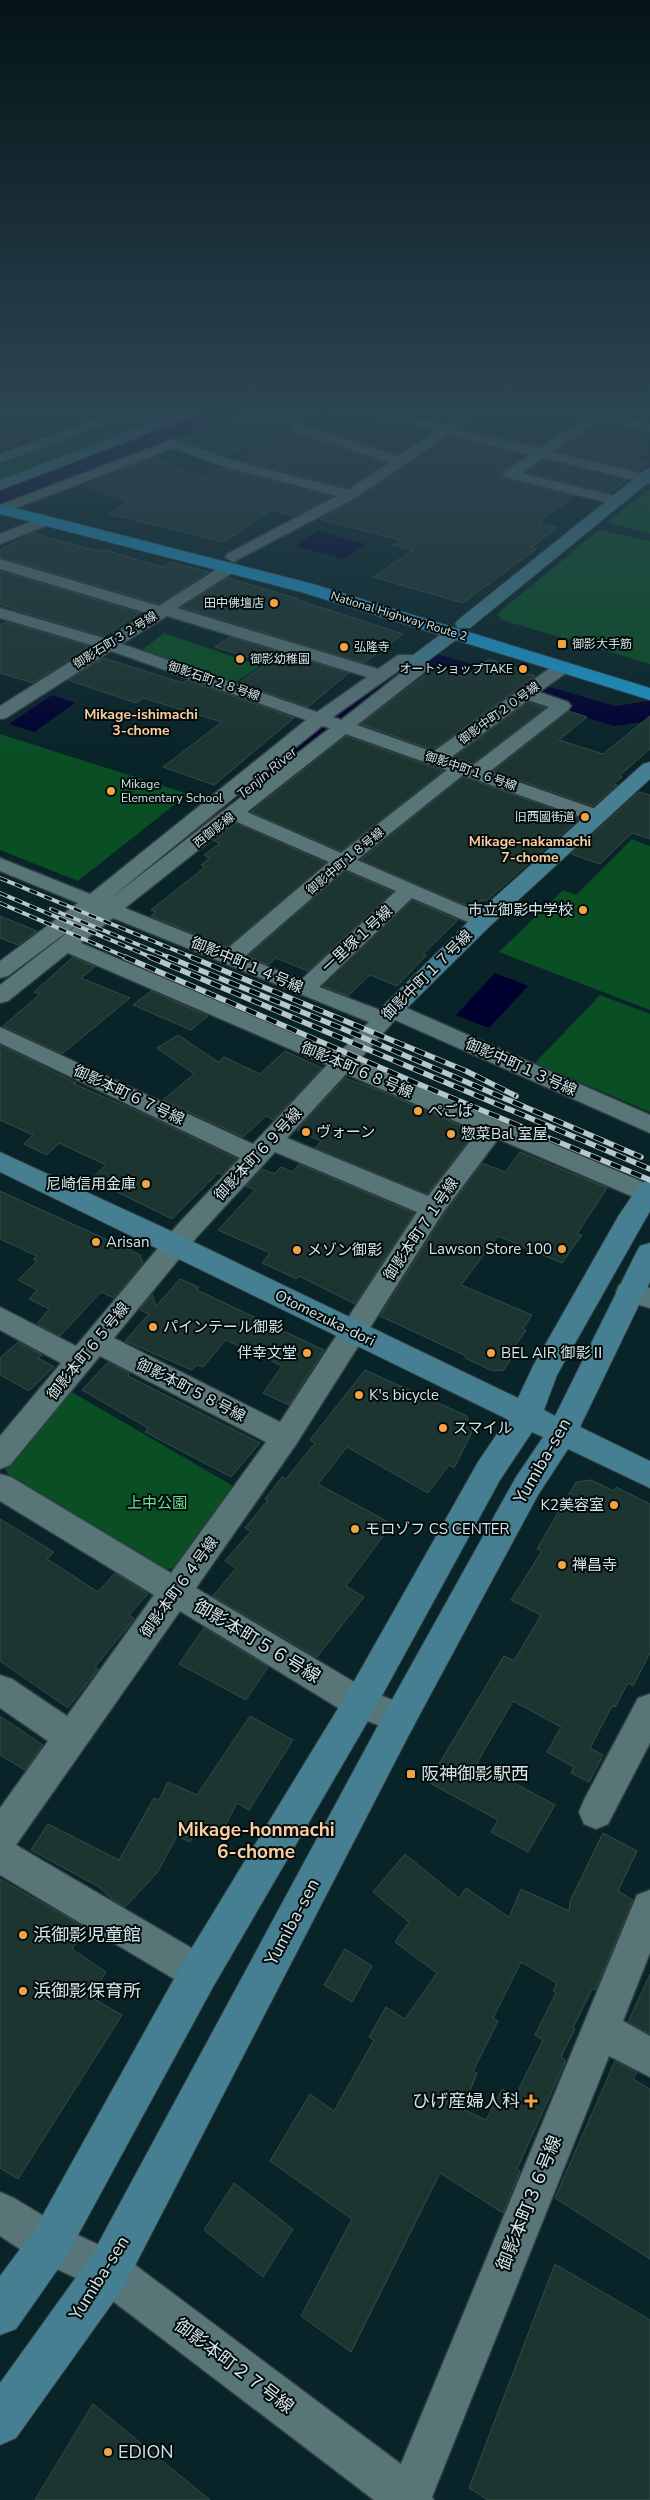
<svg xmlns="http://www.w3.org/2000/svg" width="650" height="2500" viewBox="0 0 650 2500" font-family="'Nunito Sans','Noto Sans JP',sans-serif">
<rect width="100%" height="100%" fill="#082428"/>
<path fill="#0a4f24" d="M144,408H188L141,428L0,480V462Z
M244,408H315L310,411L319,415L226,459L174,439Z
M650,488V534L607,522L650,489Z
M599,530L650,541V664L502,620L497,614Z
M164,633L260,666L236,682L142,650Z
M0,734L188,794L78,881L0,850Z
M632,839L650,846V1010L499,952L563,890L576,895Z
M600,995L650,1014V1112L535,1063Z
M70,1391L233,1486L178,1566L166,1570L7,1473L4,1465Z"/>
<path fill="#000030" d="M318,531L366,544L344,559L296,546Z
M52,695L75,703L34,732L9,724Z
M495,973L528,986L489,1028L456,1015Z"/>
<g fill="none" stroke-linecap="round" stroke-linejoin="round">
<path fill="#000030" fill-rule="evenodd" d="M212,408H243L239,413L149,451L0,508V491Z
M437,654L615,706L650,701V721L614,726L426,669L423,665L419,671L344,725L168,875L155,878L142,875L137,867L142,859L322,711L397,659L408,656L419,659L422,663L426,657Z"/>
</g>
<path fill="#1c3530" stroke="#324d46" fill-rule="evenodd" d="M0,408H112L113,411L0,448Z
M343,408H350L353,413L431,432L398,454L308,425Z
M378,408H469L445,423Z
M488,408H557L560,413L581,418L539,446L462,428Z
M617,408H634L650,411V418L646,421L613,413Z
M600,422L634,430L627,436L645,440L637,446L649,449L635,460L648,463L637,471L558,451Z
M292,433L385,464L348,488L237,459Z
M449,437L525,456L503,470L501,473L503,478L574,496L538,523L557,528L531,547L536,549L463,603L373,577L413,550L393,545L400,540L320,519L356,500Z
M153,458L202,477L221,468L332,497L293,516L272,510L224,542L109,514L128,502L85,485Z
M544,460L626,480L609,493L527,472Z
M32,533L97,551L101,549L163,567L171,562L208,572L159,604L156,603L0,557V550Z
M0,571L140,613L104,636L22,612L0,604Z
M228,578L299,599L298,600L403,634L364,663L181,607Z
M6,622L89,646L33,683L0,673V625Z
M230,637L349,673L308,707L239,683L267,663L215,647Z
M104,658L183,683L187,680L294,718L214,785L163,767L222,722L143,698L136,703L68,680Z
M489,659L523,670L521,672L535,676L433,750L361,724L435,668L465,677Z
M528,702L545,708L472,764L454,757Z
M569,711L587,717L559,740L603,754L650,716V749L619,776L622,777L614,784L617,785L593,806L493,771Z
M346,736L443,771L341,851L251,812Z
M463,777L580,818L486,901L482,900L472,908L361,860Z
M639,792L650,795V839L632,833L600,864L571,854Z
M236,823L326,863L227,947L151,916L156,912L151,910L205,867L201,865L210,858L204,855L220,843L214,841Z
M345,871L393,892L308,971L276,958L268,965L248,956Z
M412,900L458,920L423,954L427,955L397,986L370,975L348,996L322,986Z
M0,916L37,931L18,945L0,938Z
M73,957L95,967L81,978L130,998L62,1054L3,1026L40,994L34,992Z
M151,991L208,1016L191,1030L133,1005Z
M178,1035L218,1062L224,1057L260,1074L285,1051L322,1068L273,1120L266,1116L243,1137L163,1100L194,1074L157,1048Z
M0,1045L76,1083L74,1084L146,1115L237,1159L222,1175L218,1173L172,1219L91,1179L106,1165L59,1143L47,1155L24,1144L33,1135L0,1120Z
M345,1078L378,1090L475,1132L427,1194L315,1148L321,1141L297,1130Z
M520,1152L607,1188L577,1234L582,1235L562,1263L498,1236L461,1285L532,1315L523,1329L526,1330L515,1346L517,1348L504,1370L493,1371L465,1358L466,1356L380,1316L444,1215L482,1163L505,1172Z
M299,1164L414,1213L355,1304L299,1276L297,1279L262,1263L270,1253L218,1230L255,1190L246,1186L262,1169L274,1174L281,1167L293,1172Z
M0,1191L130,1250L140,1255L143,1264L114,1298L101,1292L60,1336L37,1324L49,1309L29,1299L37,1290L18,1280L37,1261L33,1259L37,1256L0,1239Z
M180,1279L199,1287L197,1290L324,1350L289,1405L263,1393L282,1366L226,1340L203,1367L197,1365L192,1370L125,1341L149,1314L140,1310L152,1294L156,1306Z
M18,1342L42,1355L38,1358L54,1367L29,1391L0,1375V1358Z
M108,1362L129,1373L128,1376L260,1443L231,1477L145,1432L148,1428L82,1390Z
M365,1370L467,1416L472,1432L454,1468L449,1465L428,1493L347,1447L318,1484L392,1524L346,1586L364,1597L317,1657L213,1596L236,1568L225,1561L251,1531L245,1528L268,1500L265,1499L282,1477L286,1479L315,1443L310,1440Z
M591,1480L614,1491L616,1487L650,1504V1653L633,1686L628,1683L615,1707L612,1706L590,1748L603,1755L589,1782L571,1773L574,1767L547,1752L561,1727L513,1701L477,1763L555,1805L528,1852L491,1832L498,1820L428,1782L504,1656L514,1661L541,1615L511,1600L542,1551L537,1549L576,1482Z
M0,1519L54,1552L47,1559L98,1592L115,1573L148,1594L129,1615L134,1619L95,1667L98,1669L68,1708L0,1661Z
M204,1628L268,1667L246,1700L179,1664Z
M0,1716L43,1745L25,1770L0,1755Z
M250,1716L293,1740L249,1810L237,1803L221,1834L200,1825L190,1842L177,1836L157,1873L125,1907L112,1899L99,1887L31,1850L48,1824L119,1860L154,1798L159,1800L168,1782L197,1795Z
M603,1833L637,1851L618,1891L633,1900L598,1984L595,1990L592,1989L573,2028L575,2029L561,2057L566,2060L517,2169L520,2171L503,2213L440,2173L351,2352L301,2316L352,2219L270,2161L310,2094L334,2111L374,2040L369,2037L386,2007L405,2019L437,1973L395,1942L409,1922L373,1892L405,1854L459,1898L466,1888L509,1917L521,1889L569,1911L570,1901ZM521,1962L557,1983L553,1991L556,1993L535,2035L543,2040L515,2097L502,2089L486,2120L463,2109L477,2073L473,2071L498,2021L493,2018Z
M0,1879L86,1928L72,1949L106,1972L91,1997L122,2015L18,2179L0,2168Z
M345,1949L372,1966L352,2002L324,1985Z
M650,1974V2034L628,2022Z
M615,2061L637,2072L633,2079L650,2089V2259L555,2198Z
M234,2183L293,2229L263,2277L204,2230Z
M555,2264L650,2320V2500H488L469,2488Z
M93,2404L210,2500H35Z"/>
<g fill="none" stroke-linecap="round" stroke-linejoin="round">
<defs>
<path id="street" d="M126,408H144L142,411L0,463V454Z
M352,408H372L445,425L472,408H486L458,429L539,448L586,417L560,411L559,408H580L595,411L601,408H615L609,414L650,424V432L600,420L553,452L650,476V484L544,458L522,473L622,498L624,501L622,504L617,505L505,477L503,474L505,471L530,455L449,435L355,498L233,562L225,557L227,554L337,496L218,465L174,448L0,514V505L174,439L228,459L348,490L389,463L292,431L290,428L292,425H302L398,456L436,431L353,411Z
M45,516L50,518L53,521L50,524L0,544V534Z
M0,559L159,606L225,564H237L239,567L237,570L177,608L378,669L398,655H425L429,667L426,671L357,725L433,752L557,663H569L572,667L569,671L539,692L568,702L571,706L568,710L489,772L604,812L607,816L604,820H590L463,775L357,860L489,917L493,921L489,925L482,927L475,925L412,898L319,987L380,1010C386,1003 391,1003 400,1005L650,1115V1133L395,1020L358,1061L650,1185V1204L498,1139L442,1214L295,1446L196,1588L371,1692L412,1707L417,1718L412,1729L400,1733L348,1714L180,1611L16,1845L212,1960L218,1973L212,1986L199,1992L186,1986L0,1875V1808L48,1741L0,1708V1675L12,1679L67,1716L154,1595L0,1501V1474L11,1477L171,1573L266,1442L100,1356L10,1465L0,1469V1436L61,1363L0,1330V1307L76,1346L179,1223L240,1158L0,1043V1027L253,1144L327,1065L68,953L8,1001L0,1003V985L95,911L8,976L0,978V961L78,903L0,871V858L90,894L306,720L111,651L6,718L0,719V706L95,646L0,618V608L107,639L147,613L0,569ZM167,616L367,677L317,712L122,644ZM408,664L411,665L341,720L333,717ZM528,700L549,707L472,766L450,758ZM322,726L330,728L107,901ZM346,734L447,770L341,853L247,812ZM235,821L329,862L227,949L125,908ZM345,869L396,891L301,980L244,957ZM113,918L369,1022L339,1053L81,943ZM346,1074L478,1131L428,1196L287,1138ZM275,1152L417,1212L280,1422L114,1338L197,1237Z
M629,1282L650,1288V1308L619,1299L616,1292L619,1285Z
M650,1694V1743L608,1824L596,1829L584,1824L579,1812L584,1800L638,1698Z
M650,1890V1953L623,2021L650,2036V2077L609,2056L432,2497L434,2500H374L93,2286L35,2259L0,2236V2192L14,2198L65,2229L123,2256L401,2464L637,1895Z"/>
<path id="secondary" d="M190,408H208L206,411L0,490V480Z
M650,468V481L470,628H458L455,624L458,620L645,470Z
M454,628L460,629L463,633L460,637L425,663H413L410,659L413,655L448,629Z
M650,762V779L490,926L400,1015L392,1017L384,1015L380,1010L384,1005L474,916L643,764Z
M0,1152L173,1232L518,1398L533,1366L619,1215L641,1183L650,1181V1211L557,1375L544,1410L555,1416L636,1253L640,1246L650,1243V1282L580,1427L650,1461V1488L568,1449L538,1495L412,1729L124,2287L16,2438L0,2445V2383L92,2255L388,1707L516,1477L543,1437L532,1432L500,1480L372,1714L213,1987L65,2259L16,2329L0,2335V2276L35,2229L185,1959L348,1692L478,1462L507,1419L0,1172Z"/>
<path id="highway" d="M0,504L313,584L650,688V700L301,592L0,514Z"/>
</defs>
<use href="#street" stroke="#2f3c3f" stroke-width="3"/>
<use href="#secondary" stroke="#2f3c3f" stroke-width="2"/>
<use href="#highway" stroke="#2f3c3f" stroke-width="2"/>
<use href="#street" fill="#587578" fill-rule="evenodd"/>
<use href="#secondary" fill="#467f91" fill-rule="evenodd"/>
<use href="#highway" fill="#1d96ca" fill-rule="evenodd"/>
<defs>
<path id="rail-far1" d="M0,878L194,958
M0,893L153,958
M0,903L128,958
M51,909L171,958"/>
<path id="rail" d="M125,957L416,1083L650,1180
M150,957L650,1169
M168,957L341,1028L641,1157
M191,957L466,1071L516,1096"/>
</defs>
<use href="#rail-far1" stroke="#b7c8ca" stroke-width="4"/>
<use href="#rail" stroke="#b7c8ca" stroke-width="5.5"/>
<use href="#rail-far1" stroke="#030c0d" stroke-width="2.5" stroke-dasharray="8" stroke-linecap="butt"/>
<use href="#rail" stroke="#030c0d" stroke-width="4" stroke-dasharray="11" stroke-linecap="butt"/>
</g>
<linearGradient id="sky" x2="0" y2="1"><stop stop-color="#041416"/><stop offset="0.54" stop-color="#2c4553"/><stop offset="1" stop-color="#2c4553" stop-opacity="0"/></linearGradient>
<rect width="650" height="758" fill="url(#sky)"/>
<g fill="#f4a344" stroke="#030c0d" stroke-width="2">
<circle cx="274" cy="603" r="5"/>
<rect x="557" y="639" width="10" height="10" rx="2.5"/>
<circle cx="344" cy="647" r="5"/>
<circle cx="240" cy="659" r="5"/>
<circle cx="523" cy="669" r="5"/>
<circle cx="111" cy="791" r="5"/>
<circle cx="585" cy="817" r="5"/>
<circle cx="583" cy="910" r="5"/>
<circle cx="418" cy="1111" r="5"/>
<circle cx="306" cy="1132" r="5"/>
<circle cx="451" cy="1134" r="5"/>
<circle cx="146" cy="1184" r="5"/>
<circle cx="96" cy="1242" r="5"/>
<circle cx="562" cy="1249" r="5"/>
<circle cx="297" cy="1250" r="5"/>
<circle cx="153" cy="1327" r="5"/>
<circle cx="307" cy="1353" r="5"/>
<circle cx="491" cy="1353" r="5"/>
<circle cx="359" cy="1395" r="5"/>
<circle cx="443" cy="1428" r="5"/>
<circle cx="614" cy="1505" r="5"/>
<circle cx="355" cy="1529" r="5"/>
<circle cx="562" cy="1565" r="5"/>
<rect x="406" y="1769" width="10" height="10" rx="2.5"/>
<circle cx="23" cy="1935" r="5"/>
<circle cx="23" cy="1991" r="5"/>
<path d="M528.5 2093.5h5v5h5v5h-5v5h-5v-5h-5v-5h5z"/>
<circle cx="108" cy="2452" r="5"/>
</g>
<g text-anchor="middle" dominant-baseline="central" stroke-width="4" stroke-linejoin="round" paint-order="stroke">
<g font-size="12" fill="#d4e3e5" stroke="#030c0d" text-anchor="start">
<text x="264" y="603" text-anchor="end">田中佛壇店</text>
<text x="572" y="644">御影大手筋</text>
<text x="354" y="647">弘隆寺</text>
<text x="250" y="659">御影幼稚園</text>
<text x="513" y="669" text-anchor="end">オートショップTAKE</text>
<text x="121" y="784">Mikage<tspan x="121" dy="14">Elementary School</tspan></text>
<text x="575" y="817" text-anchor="end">旧西國街道</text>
</g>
<g font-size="12" fill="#d4e3e5" stroke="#030c0d">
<text transform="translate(399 616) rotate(17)">National Highway Route 2</text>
<text transform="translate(115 640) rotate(-32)">御影石町３２号線</text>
<text transform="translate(214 681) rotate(19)">御影石町２８号線</text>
<text transform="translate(499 713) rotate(-36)">御影中町２０号線</text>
<text transform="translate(471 771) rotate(19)">御影中町１６号線</text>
<text transform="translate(214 830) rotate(-38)">西御影線</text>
<text transform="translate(345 861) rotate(-40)">御影中町１８号線</text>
</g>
<g font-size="14" font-weight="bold" fill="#fccd9f" stroke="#030c0d">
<text x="141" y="714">Mikage-ishimachi<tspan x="141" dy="16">3-chome</tspan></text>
<text x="530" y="841">Mikage-nakamachi<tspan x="530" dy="16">7-chome</tspan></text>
</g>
<g font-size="14" font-style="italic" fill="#c9d5ea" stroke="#030c0d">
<text transform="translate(267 773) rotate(-40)">Tenjin River</text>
</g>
<g font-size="15" fill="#d4e3e5" stroke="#030c0d" text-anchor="start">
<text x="573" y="910" text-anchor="end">市立御影中学校</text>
<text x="428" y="1111">ぺごぱ</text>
<text x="316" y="1132">ヴォーン</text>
<text x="461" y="1134">惣菜Bal 室屋</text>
<text x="136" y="1184" text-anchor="end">尼崎信用金庫</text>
<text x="106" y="1242">Arisan</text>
<text x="552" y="1249" text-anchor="end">Lawson Store 100</text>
<text x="307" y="1250">メゾン御影</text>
<text x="163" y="1327">パインテール御影</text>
<text x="297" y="1353" text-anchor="end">伴幸文堂</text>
<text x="501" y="1353">BEL AIR 御影Ⅱ</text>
<text x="369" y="1395">K's bicycle</text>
<text x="453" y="1428">スマイル</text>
<text x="604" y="1505" text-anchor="end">K2美容室</text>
<text x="365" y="1529">モロゾフ CS CENTER</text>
<text x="572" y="1565">禅昌寺</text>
</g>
<g font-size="15" fill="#d4e3e5" stroke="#030c0d">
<text transform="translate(357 939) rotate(-43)">一里塚１号線</text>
<text transform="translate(247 965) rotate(23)">御影中町１４号線</text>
<text transform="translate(427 975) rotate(-45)">御影中町１７号線</text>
<text transform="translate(521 1067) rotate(24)">御影中町１３号線</text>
<text transform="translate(357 1070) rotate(23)">御影本町６８号線</text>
<text transform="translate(129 1095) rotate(25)">御影本町６７号線</text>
<text transform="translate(258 1154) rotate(-47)">御影本町６９号線</text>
<text transform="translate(421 1229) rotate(-56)">御影本町７１号線</text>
<text transform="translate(325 1318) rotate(26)">Otomezuka-dori</text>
<text transform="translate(88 1351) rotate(-51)">御影本町６５号線</text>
<text transform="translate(191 1390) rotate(27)">御影本町５８号線</text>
<text transform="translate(179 1587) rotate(-54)">御影本町６４号線</text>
</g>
<g font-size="15" fill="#6de08c" stroke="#030c0d">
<text x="157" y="1503">上中公園</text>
</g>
<g font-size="18" fill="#d4e3e5" stroke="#030c0d">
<text transform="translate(542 1461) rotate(-60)">Yumiba-sen</text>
<text transform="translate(257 1641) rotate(31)">御影本町５６号線</text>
<text transform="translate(292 1922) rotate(-62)">Yumiba-sen</text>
<text transform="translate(529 2203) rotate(-68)">御影本町３６号線</text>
<text transform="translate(99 2278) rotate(-58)">Yumiba-sen</text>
<text transform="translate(234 2366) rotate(37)">御影本町２７号線</text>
</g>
<g font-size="18" fill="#d4e3e5" stroke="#030c0d" text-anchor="start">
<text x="421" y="1774">阪神御影駅西</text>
<text x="33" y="1935">浜御影児童館</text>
<text x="33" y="1991">浜御影保育所</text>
<text x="520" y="2101" text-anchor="end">ひげ産婦人科</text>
<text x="118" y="2452">EDION</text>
</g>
<g font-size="19" font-weight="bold" fill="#fccd9f" stroke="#030c0d">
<text x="256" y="1830">Mikage-honmachi<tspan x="256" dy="22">6-chome</tspan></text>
</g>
</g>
</svg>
